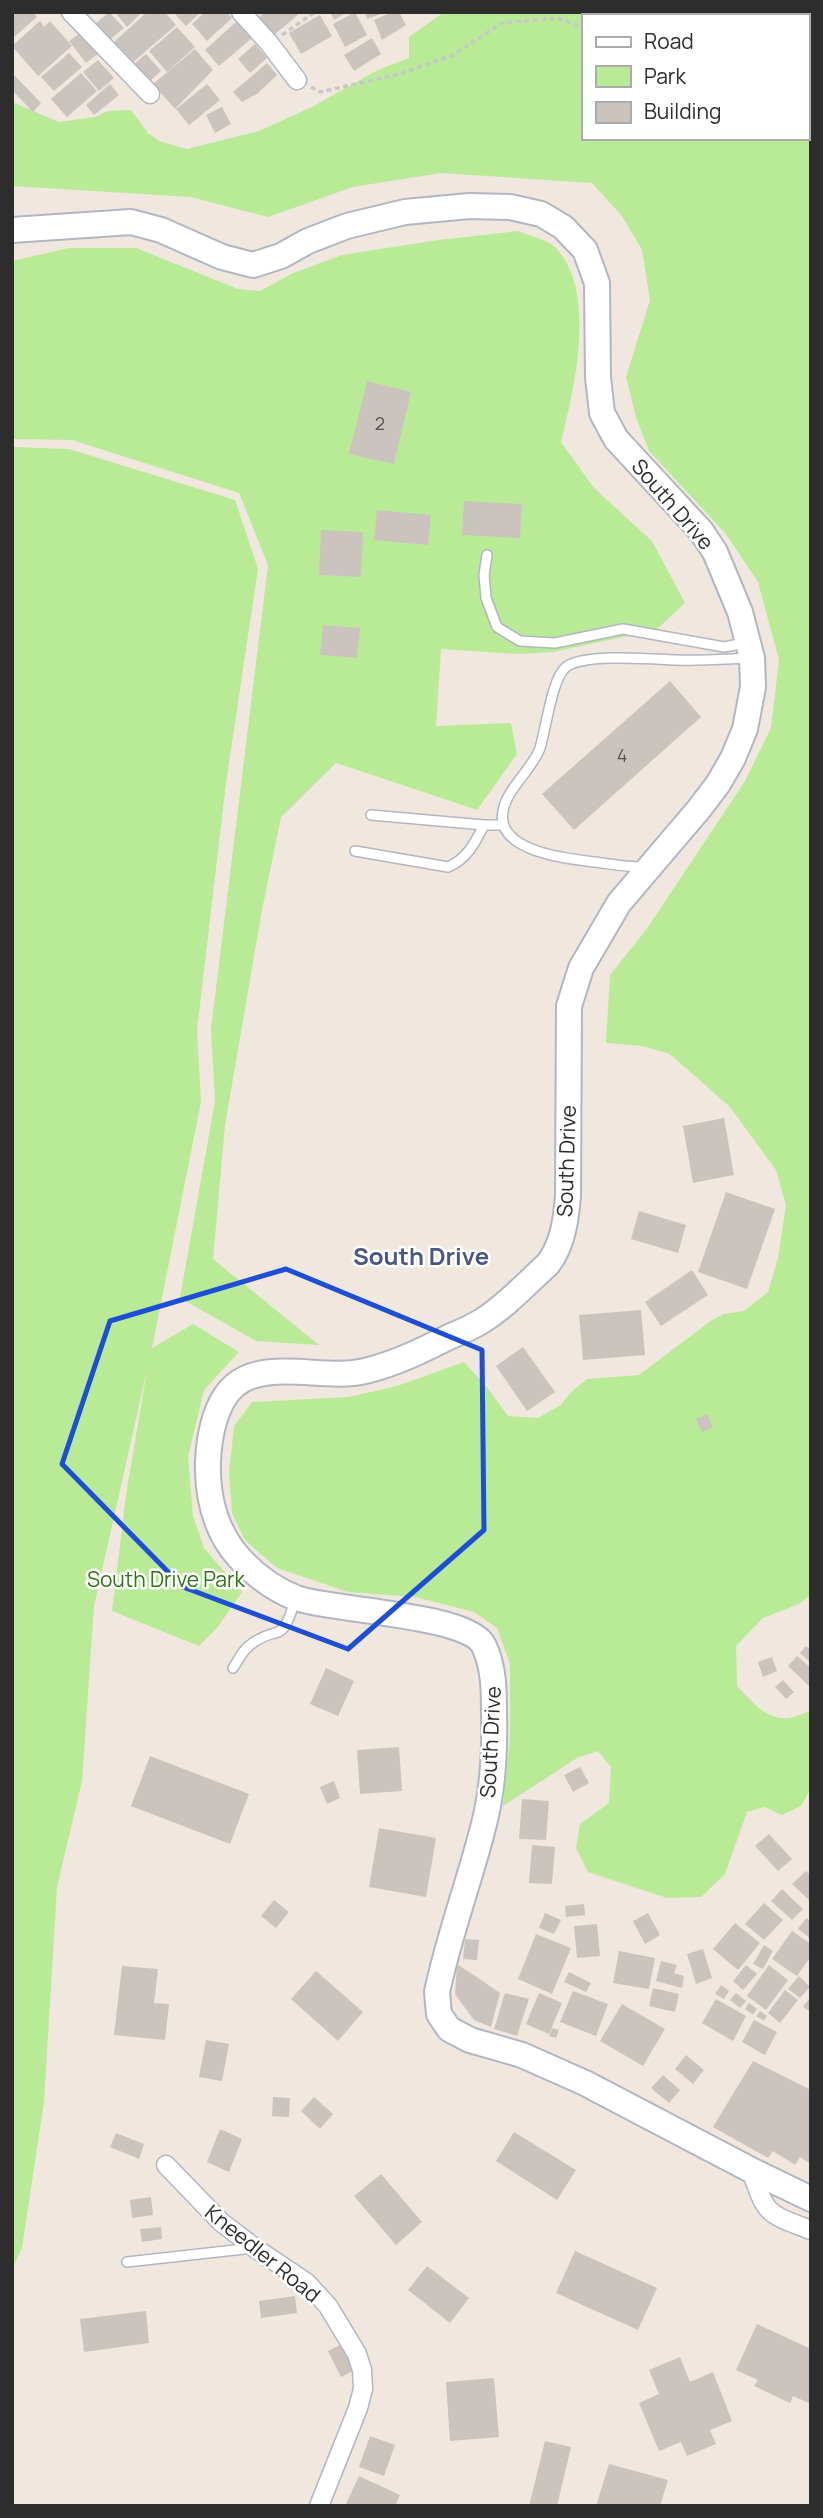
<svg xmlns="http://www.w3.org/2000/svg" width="823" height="2518" viewBox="0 0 823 2518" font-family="Manrope,sans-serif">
<rect width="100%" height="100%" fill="#f0e7de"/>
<path fill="#b9eb96" d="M444,12H619L640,16H583V138H807V133L811,138V1595L799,1604L763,1618L736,1646L737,1686C752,1702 766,1720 789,1718C796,1717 804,1713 811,1711V1788L801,1806L782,1815L765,1807L747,1812L725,1874L701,1897L667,1898L588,1872L576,1848L580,1824L609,1803L611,1767L598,1751L577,1758L503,1806L510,1739V1664L497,1628L474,1612L415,1597L348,1592L277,1568L245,1540L232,1513L229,1473L234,1426L252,1402L349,1397L397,1386L464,1362L486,1386L508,1416L538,1418L561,1405L570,1393L587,1379L639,1375L712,1320L724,1314L744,1311L768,1292L778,1258L786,1205L776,1170L730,1107L670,1054L642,1046L606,1043L610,975L646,930L745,781L771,728L779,660L758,582L726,534L649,451L636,417L626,377L650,300L642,250L622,216L592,183L441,173L353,187L268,217L191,197L12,186V102L59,122L95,117L108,111L131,110L148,133L159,141L187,149L259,131L312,107L376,71L409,58V37Z
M518,231C529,236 549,240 557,249C597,294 574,390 561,442L594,488L652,541L685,603L656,630L553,652L519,654L441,649L436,726L511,723L517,754L477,810L336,763L281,817L262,910L225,1125L213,1259L319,1345L256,1341L180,1298L215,1101L211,1029L268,565L239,493L72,440L12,439V261L69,248H136L238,289L260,291L293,273L342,255L438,240Z
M12,447L69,449L235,500L258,569L226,783L197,1030L201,1102L152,1348L193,1324L239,1352L204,1390L188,1457L193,1516L204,1548L242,1592L217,1628L199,1646L112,1611L126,1495L147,1370L94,1606L82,1781L57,1887L44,2102L22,2248L12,2269Z"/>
<path fill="#cbc4be" d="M12,12H33L37,17L12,39Z
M109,12L124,28L108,41L94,25Z
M115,12H142L127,27Z
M147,12H165L176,25L131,64L113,43Z
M173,12H201L186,26Z
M205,12H227L232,18L207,41L192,24Z
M265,12H301L273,36L258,18Z
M330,12H348L334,20Z
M355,12L367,35L345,47L333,24Z
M365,12H384V13L367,19Z
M392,12H399L406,25L382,40L374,20Z
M660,12H680L679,16H659Z
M701,12H719L718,16H700Z
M724,12H758L757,16H723Z
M320,15L332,36L301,54L289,33Z
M40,21L44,27L50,21L72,46L38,76L12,46Z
M237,21L252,38L219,66L205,50Z
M177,27L195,47L167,72L149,51Z
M83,31L99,53L86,63L69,41Z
M372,38L381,54L354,71L344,55Z
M255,44L267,58L250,73L238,59Z
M195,49L213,70L175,109L153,84Z
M69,53L82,67L54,91L41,77Z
M146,54L161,71L148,83L133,65Z
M811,54V79L807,76V59Z
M98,60L114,78L99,91L83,72Z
M267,63L277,75L257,94L242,102L233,92Z
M81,73L97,91L67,117L51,99Z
M14,75L41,103L33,112L12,90Z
M110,84L119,95L94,115L86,105Z
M207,84L220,100L189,125L176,109Z
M222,107L231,124L215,133L206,115Z
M367,381L411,392L394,464L349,454Z
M464,501L522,504L520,538L462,535Z
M377,510L431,515L428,545L374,540Z
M321,530L363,532L361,577L319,575Z
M323,625L360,628L357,658L320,655Z
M670,681L701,717L574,830L542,794Z
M724,1118L734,1175L693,1183L683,1126Z
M726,1192L775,1209L747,1289L698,1272Z
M639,1211L686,1225L678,1253L631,1239Z
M692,1270L708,1295L661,1326L645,1302Z
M641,1310L645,1355L583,1360L579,1315Z
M523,1347L555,1392L527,1411L496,1366Z
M707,1414L713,1427L702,1432L696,1419Z
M806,1646L811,1650V1663L800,1653Z
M797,1656L811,1668V1688L788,1666Z
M772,1657L777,1671L763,1677L758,1662Z
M326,1668L354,1681L338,1716L310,1704Z
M783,1680L794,1692L786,1699L775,1687Z
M399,1747L402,1791L360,1794L357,1750Z
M150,1756L249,1794L230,1844L131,1806Z
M580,1767L589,1783L573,1792L564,1775Z
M334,1781L340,1798L327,1804L320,1787Z
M522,1799L549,1801L546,1840L519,1839Z
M379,1828L436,1838L426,1897L369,1887Z
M769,1834L792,1859L778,1871L755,1846Z
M532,1845L555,1847L552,1884L529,1883Z
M806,1871L811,1875V1902L792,1884Z
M782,1889L803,1909L792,1920L771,1901Z
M274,1900L289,1912L276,1928L261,1916Z
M764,1903L783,1920L764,1940L745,1924Z
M584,1904L585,1915L566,1917L565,1906Z
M545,1913L561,1920L554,1934L539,1928Z
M648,1913L660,1935L645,1944L633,1921Z
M806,1918L811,1921V1939L798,1929Z
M735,1923L760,1943L738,1970L713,1949Z
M597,1924L600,1956L577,1958L574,1926Z
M792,1931L811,1944V1956L797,1976L772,1959Z
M536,1934L571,1948L552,1994L518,1979Z
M465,1939L479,1940L477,1960L463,1959Z
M764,1945L773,1951L763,1969L753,1964Z
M703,1949L712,1978L696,1984L687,1954Z
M619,1951L655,1958L649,1989L613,1983Z
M661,1961L677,1965L674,1973L684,1976L682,1988L656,1981Z
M457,1964L500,1993L491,2027L474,2020L455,1994Z
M746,1965L757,1974L743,1990L733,1981Z
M769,1965L788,1980L766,2010L747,1996Z
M122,1966L158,1969L154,2003L169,2004L165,2040L114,2035Z
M316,1971L363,2012L338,2041L291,1999Z
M569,1972L591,1983L586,1992L564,1982Z
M799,1976L810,1987L800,1998L788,1989Z
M721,1985L729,1991L724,1999L715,1994Z
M653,1988L679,1994L675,2012L649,2006Z
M785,1990L798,2000L780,2023L768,2013Z
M573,1991L608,2004L596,2036L560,2022Z
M505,1993L529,1999L517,2036L494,2029Z
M539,1993L562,2003L549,2034L526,2024Z
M736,1993L746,2001L740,2008L730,2000Z
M811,1996V2012L803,2007Z
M716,1999L746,2016L733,2041L702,2023Z
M749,2003L757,2009L753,2015L745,2009Z
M622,2004L665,2029L643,2066L600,2041Z
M760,2011L767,2016L764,2021L756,2016Z
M754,2020L777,2032L765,2055L742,2042Z
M552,2028L559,2030L556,2038L549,2036Z
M206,2040L229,2044L222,2081L199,2077Z
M686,2055L704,2070L693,2084L675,2069Z
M753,2061L811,2090V2164L800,2157L795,2165L773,2151L768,2158L713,2127Z
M663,2075L680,2090L669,2103L651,2088Z
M273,2097L290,2098L289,2117L272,2116Z
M314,2097L333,2114L320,2129L301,2111Z
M220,2129L242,2139L229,2172L207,2162Z
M514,2132L576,2170L557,2200L496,2161Z
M116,2133L144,2144L139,2159L110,2147Z
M381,2174L422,2222L396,2245L354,2196Z
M151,2197L153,2215L132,2218L130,2200Z
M161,2227L162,2239L142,2242L140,2229Z
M575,2251L657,2288L638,2330L556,2293Z
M427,2266L469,2298L450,2323L408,2290Z
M295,2296L297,2313L261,2318L259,2301Z
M146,2311L149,2343L84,2352L80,2319Z
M757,2324L811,2349V2404L793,2396L790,2403L754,2386L758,2380L736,2370Z
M342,2344L355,2370L341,2377L328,2351Z
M680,2357L690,2382L713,2372L732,2421L710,2430L716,2444L687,2456L681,2442L659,2451L639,2403L659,2394L649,2370Z
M494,2378L499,2437L450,2441L446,2382Z
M370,2436L395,2445L384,2476L359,2467Z
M545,2441L571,2447L557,2506H529Z
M609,2464L668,2480L660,2506H596Z
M359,2476L400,2495L395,2506H345Z"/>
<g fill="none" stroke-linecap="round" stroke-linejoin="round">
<defs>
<path id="lane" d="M487,555L484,575L486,598L497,627L520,641L555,643L623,629L724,647L745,643
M371,815L484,825H503
M355,851L448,867C467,859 475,843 484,825
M643,867C626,867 611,864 595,862C569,859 495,852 503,811C507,788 532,770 540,748C546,729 552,678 566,667C584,653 653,659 676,660C701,661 726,659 751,658
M233,1668C238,1661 242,1651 249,1646C277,1622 281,1649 295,1600
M127,2262L253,2248"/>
<path id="street" d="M71,12L150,94
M241,12L269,43L297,80
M166,2165L221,2222L255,2248L307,2283L328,2306L357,2354L362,2370L363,2389L358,2408L319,2506
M751,2170C767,2216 766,2213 811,2230"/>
<path id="secondary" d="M12,230L131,222L161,230L222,257L253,265L281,256L308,241L347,226L405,212L469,206L510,207L541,214L563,227L585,250L597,283L598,377L602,413L616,439L701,531L715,552L740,612L752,658L753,687L745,729L733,758L718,784L699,809L619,903L581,968L569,1006L568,1196C566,1220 563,1244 548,1264C527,1283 506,1306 482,1321C472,1327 461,1332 451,1336C423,1350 395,1364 365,1371C325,1381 266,1358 234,1386C215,1403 209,1437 208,1461C207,1492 214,1524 232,1549C248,1570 271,1588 296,1598C333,1611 469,1614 484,1646C494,1668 494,1690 494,1714C495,1750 493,1789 484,1824C470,1880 449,1935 437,1992L439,2014L449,2029L470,2040L522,2055L585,2083L751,2170L811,2199"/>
</defs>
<use href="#lane" stroke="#b2b6c2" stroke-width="12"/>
<use href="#street" stroke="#b2b6c2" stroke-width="21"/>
<use href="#secondary" stroke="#b2b6c2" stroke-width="28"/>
<path stroke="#c8c8c8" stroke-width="3.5" stroke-dasharray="5 3.5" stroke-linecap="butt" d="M282,35L315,12
M311,87L320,92L400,74L453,55L502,23L557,18L583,27
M807,118L811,113
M807,124L811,128"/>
<use href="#lane" stroke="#fff" stroke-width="9"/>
<use href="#street" stroke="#fff" stroke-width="18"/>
<use href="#secondary" stroke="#fff" stroke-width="24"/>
</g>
<path fill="none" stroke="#1d4ed8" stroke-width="5" stroke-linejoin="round" d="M286,1269L482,1350L484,1530L348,1649L183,1587L62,1464L110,1321Z"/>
<g text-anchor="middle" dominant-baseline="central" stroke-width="5" stroke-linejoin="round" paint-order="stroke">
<g font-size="18" fill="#545351">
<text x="380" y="423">2</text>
<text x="622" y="755">4</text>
</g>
<g font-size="21" fill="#2d2d2d" stroke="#fff">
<text transform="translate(673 504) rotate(49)">South Drive</text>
<text transform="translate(566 1161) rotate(-88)">South Drive</text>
<text transform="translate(490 1742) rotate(-87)">South Drive</text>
<text transform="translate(263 2253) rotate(39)">Kneedler Road</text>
</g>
<g font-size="21" fill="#2e7413" stroke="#fff">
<text x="166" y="1579">South Drive Park</text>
</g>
<g font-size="24" font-weight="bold" fill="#485783" stroke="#fff">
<text x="421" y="1255">South Drive</text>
</g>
</g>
<rect width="823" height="2518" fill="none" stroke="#2d2d2d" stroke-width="28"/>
<rect x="582" y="14" width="228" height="126" fill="#ffffff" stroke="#ababab" stroke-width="2"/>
<rect x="596" y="37" width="35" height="10" fill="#ffffff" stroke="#ababab" stroke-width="2"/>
<text x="644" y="49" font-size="21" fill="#2d2d2d">Road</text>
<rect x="596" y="66" width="35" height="21" fill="#b9eb96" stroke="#ababab" stroke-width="2"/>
<text x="644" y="84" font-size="21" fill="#2d2d2d">Park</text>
<rect x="596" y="102" width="35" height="21" fill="#cbc4be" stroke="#ababab" stroke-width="2"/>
<text x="644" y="119" font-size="21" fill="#2d2d2d">Building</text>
</svg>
